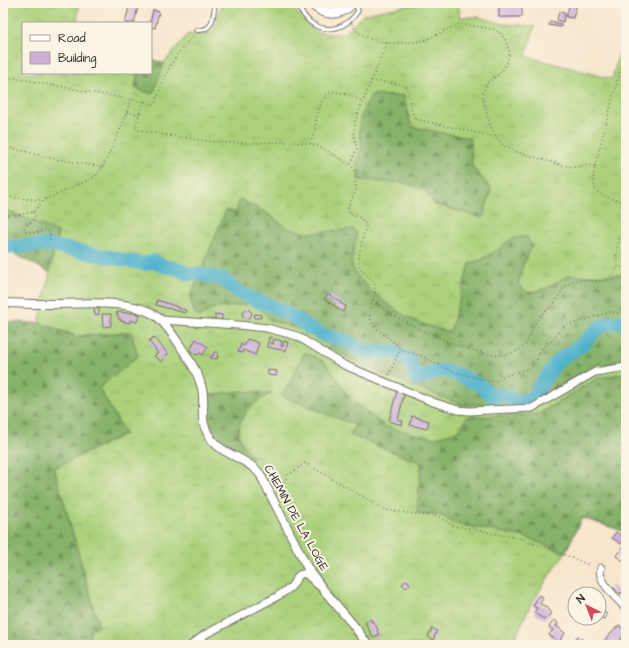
<svg xmlns="http://www.w3.org/2000/svg" width="629" height="648" viewBox="0 0 629 648" font-family="'Architects Daughter',sans-serif">
<defs>
<pattern id="grass-tufts" width="24" height="20" patternUnits="userSpaceOnUse"><rect width="24" height="20" fill="#aad07a"/><path d="M3 7l-1-3M5 7V3M7 7l1-3M15 17l-1-3M17 17v-4M19 17l1-3" fill="none" stroke="#92b36a"/></pattern>
<pattern id="forest-firs" width="22" height="20" patternUnits="userSpaceOnUse"><rect width="22" height="20" fill="#87b26a"/><path d="M5 1l3.5 6h-7zM16 11l3.5 6h-7z" fill="#6f9157"/></pattern>
</defs>
<rect width="100%" height="100%" fill="#fcf5e5"/>
<filter id="ink" filterUnits="userSpaceOnUse"><feTurbulence type="fractalNoise" baseFrequency=".025" numOctaves="2"/><feDisplacementMap in="SourceGraphic" scale="8" xChannelSelector="R" yChannelSelector="G"/><feConvolveMatrix kernelMatrix="1 2 1 2 8 2 1 2 1" color-interpolation-filters="sRGB"/></filter>
<filter id="wash" filterUnits="userSpaceOnUse"><feTurbulence type="fractalNoise" baseFrequency=".012" numOctaves="4" result="noise"/><feDisplacementMap in="SourceGraphic" scale="16" xChannelSelector="R" yChannelSelector="G"/><feGaussianBlur stdDeviation="0.9" result="paint"/><feColorMatrix in="noise" values="0 0 0 0 0 0 0 0 0 0 0 0 0 0 0 0 0 1.4 0 .05"/><feComposite in="paint" operator="in"/></filter>
<g filter="url(#wash)">
<rect width="100%" height="100%" fill="#f7e5cc"/>
<path fill="url(#grass-tufts)" stroke="#6a7e52" d="M3,3H79L77,23H23V73H138L135,88L152,94L164,63L188,34C221,38 212,28 222,3H287L316,32L330,34L345,33L364,14L420,3H458L460,17H478L505,24L535,26L526,56L612,79L626,27V532L582,518L565,553L549,576L530,606L512,645H87L91,629L99,626L54,468L125,434L99,388L131,332L76,336L39,323L58,233L3,209Z"/>
<path fill="url(#forest-firs)" stroke="#596e4a" d="M151,59L164,63L153,94L135,88L138,73H151Z
M371,95L404,96L410,122L413,127L470,138L472,166L491,189L483,218L434,204L425,190L401,182H381L359,180V169L356,163L362,147L359,132L360,119Z
M240,199L267,213L287,228L308,233L353,229L357,234C356,242 351,256 352,264C354,281 393,309 407,317C420,324 435,328 450,332L470,263L481,260L500,248L512,238L527,237L532,246L523,265L518,284L528,293L547,288L567,276L626,275V360L592,366L530,403L463,405L392,378L348,358L302,330L270,320L261,310L251,304L212,309L199,317L194,312L190,297L226,210L236,213Z
M3,209L58,232L49,272L3,248Z
M15,322L39,323L76,336L131,332L138,356L99,388L125,434L54,468L99,626L91,629L87,645H3V323Z
M305,352L325,362L350,398L386,427L434,438L460,430L467,417L538,414L598,378L626,373V532L582,517L565,553L525,537L452,523L442,516L417,512L421,463L350,435L355,425L282,396Z
M241,391L272,393C258,400 247,406 241,422C240,424 238,428 238,431C238,440 248,451 253,458C234,450 211,440 207,417C206,410 208,402 208,395Z"/>
<g fill="none" stroke-linecap="round" stroke-linejoin="round">
<path stroke="#4cb0cb" stroke-width="14" d="M3,247L48,245L145,264L154,261L163,266L175,268L189,274H200L224,280L237,291L250,298L274,307L297,319L310,328L324,335L347,341L359,349L376,353L393,352L410,360L416,379C425,378 432,372 440,371C446,369 473,381 479,385C484,388 489,393 494,396L502,395L517,401H525L532,398L551,370L560,359L582,345L598,328L606,324L626,321"/>
</g>
<g id="blocks">
<path fill="#ceb0d9" d="M130,3H139L134,23H125Z
M499,3H522V17H499Z
M570,3H577L573,18L566,17Z
M153,10L159,12L155,28L151,27L150,23Z
M559,12L565,13L563,22L557,20Z
M551,21L561,24V27L549,25Z
M328,294L341,302L340,303L346,306L343,312L324,299Z
M157,300L178,307L177,308L186,310L185,313L156,305Z
M99,308V314L95,315L94,309Z
M242.5 314a4.5 4.5 0 1 1 9 0a4.5 4.5 0 1 1-9 0Z
M117,312L133,313L140,315L139,318H138L137,322L130,320V323L120,321L121,319H118V314H116Z
M102,314H111V326L103,327Z
M215,314L222,315V320H215Z
M255,314L261,315V318H254Z
M154,337L168,354L163,358L164,360L161,362L157,357L156,358L154,356L158,353L149,341Z
M269,337L272,338L271,344H273L274,339L282,341L281,346L283,347L284,341L288,342L286,351L267,347Z
M196,339L208,347L203,355L200,353L198,355L194,354L190,350Z
M247,339L259,343L255,355L243,350L242,353L238,352L241,344L244,346Z
M214,352H218L217,359L210,358L211,356H213Z
M268,370L277,371L276,376L268,375Z
M397,391L404,394L398,420L403,421L402,425L389,421Z
M412,416L429,421L427,429L410,425Z
M616,532L625,538V542L623,540L621,544L612,538Z
M622,547L626,549L625,562L616,556Z
M407,580L410,584L406,588L402,584Z
M612,586L620,594L621,592L626,597V606L609,588Z
M590,590L598,594H587Z
M539,595L543,597L540,604L546,607L551,614L544,619L534,613L537,608L533,606Z
M604,612L607,614L604,619L600,617Z
M371,619L372,623L374,622L378,630L377,631L379,635L373,638L365,622Z
M554,620L558,623L556,626L565,633L559,642L549,635L553,630L549,627Z
M619,625L626,633L615,645L614,644L607,645L604,641Z
M432,628L437,631L433,640L428,637Z
M578,636L586,642L584,644L586,645H575L573,643Z"/>
</g>
</g>
<g filter="url(#ink)">
<use href="#blocks" fill-opacity="0" stroke="#726c63" stroke-width="1"/>
<g fill="none" stroke-linecap="round" stroke-linejoin="round">
<defs>
<path id="service" d="M294,3C299,9 304,16 310,22C327,35 347,28 358,11L357,7L354,4
M196,30C214,32 213,17 215,3"/>
<path id="minor" d="M161,320L238,325L267,328L297,336L344,365L433,402L458,410L469,411L532,408L595,372L626,367
M601,568C596,580 618,600 626,608
M626,639V642
M191,645L206,634L278,596L291,587L299,575L305,573L318,585"/>
<path id="tertiary" d="M3,303C15,303 27,304 39,304C72,305 129,297 156,316C167,323 192,363 198,376C200,382 203,389 203,396C204,411 200,421 208,434C220,456 246,456 260,474L307,567L322,588L355,627L368,645"/>
<path id="primary" d="M312,3C324,16 340,16 352,3"/>
</defs>
<use href="#service" stroke="#726c63" stroke-width="5.5"/>
<use href="#minor" stroke="#726c63" stroke-width="9"/>
<use href="#tertiary" stroke="#726c63" stroke-width="10"/>
<use href="#primary" stroke="#726c63" stroke-width="12"/>
<path stroke="#726c63" stroke-width="1.5" stroke-dasharray="1 3" stroke-linecap="butt" d="M352,24L358,33L373,40L387,43H397L416,42L425,40L459,24L493,29L500,33L505,39L509,50V57L506,65L501,72L487,83L482,96L491,127L496,137L503,145L517,152L565,166L576,167L587,165L595,166C589,196 601,195 626,203
M387,43L355,121L354,136L357,148L351,165L356,172L355,181L356,190L348,207L350,214L361,218L366,225C364,236 356,257 360,267C363,276 376,278 375,289C375,302 365,308 372,322C378,334 393,338 400,349L423,357L449,370L488,381H496L504,376L530,368L536,362L539,352L547,343L552,341L562,327L610,312L620,314H626
M3,76L155,104C164,76 172,56 194,36
M371,81L406,85L413,116L415,119L495,137
M144,101L135,127L139,130C173,136 208,143 242,143C265,144 287,139 310,144C324,147 338,158 350,165
M127,112L139,115
M310,144C318,127 313,110 328,93C339,89 352,97 362,101
M3,146L55,159L103,167
M595,166L626,48
M3,197L43,200
M33,212C38,219 31,222 25,226L24,228L26,231L34,233L46,230L50,232V240
M3,215H18L33,212L44,200L95,177L103,167L122,125L131,99
M626,220C622,232 612,255 618,267L626,268
M373,300C394,321 466,353 496,355C505,356 517,353 524,346C530,339 532,329 536,321C541,313 550,309 555,302C560,295 562,288 570,283C581,275 594,284 605,280C611,278 615,271 618,267
M389,375L400,349
M279,493L288,475L305,463L386,510L440,517L451,525L523,539L563,554L593,567"/>
<use href="#service" stroke="#fff" stroke-width="3.5"/>
<use href="#minor" stroke="#fff" stroke-width="7"/>
<use href="#tertiary" stroke="#fff" stroke-width="8"/>
<use href="#primary" stroke="#fff" stroke-width="10"/>
</g>
</g>
<g text-anchor="middle" dominant-baseline="central" stroke-width="4" stroke-linejoin="round" paint-order="stroke">
<g font-size="12" fill="#2b2b2b" stroke="#fcf5e5">
<text transform="translate(296 518) rotate(61)">CHEMIN DE LA LOGE</text>
</g>
</g>
<rect width="629" height="648" fill="none" stroke="#fcf5e5" stroke-width="16"/>
<rect x="22" y="22" width="130" height="52" fill="#fcf5e5" stroke="#a8a49b"/>
<rect x="30" y="35" width="20" height="6" fill="#ffffff" stroke="#a8a49b"/>
<text x="58" y="42" font-size="12" fill="#2b2b2b">Road</text>
<rect x="30" y="52" width="20" height="12" fill="#ceb0d9" stroke="#a8a49b"/>
<text x="58" y="62" font-size="12" fill="#2b2b2b">Building</text>
<g transform="translate(587 606) rotate(318)"><circle r="19" fill="#fcf5e5" stroke="#a8a49b"/>
<path d="M0-3L7 15L0 10L-7 15Z" fill="#d1495b"/>
<text y="-6" font-size="11" font-weight="bold" text-anchor="middle" fill="#2b2b2b">N</text>
</g>
</svg>
